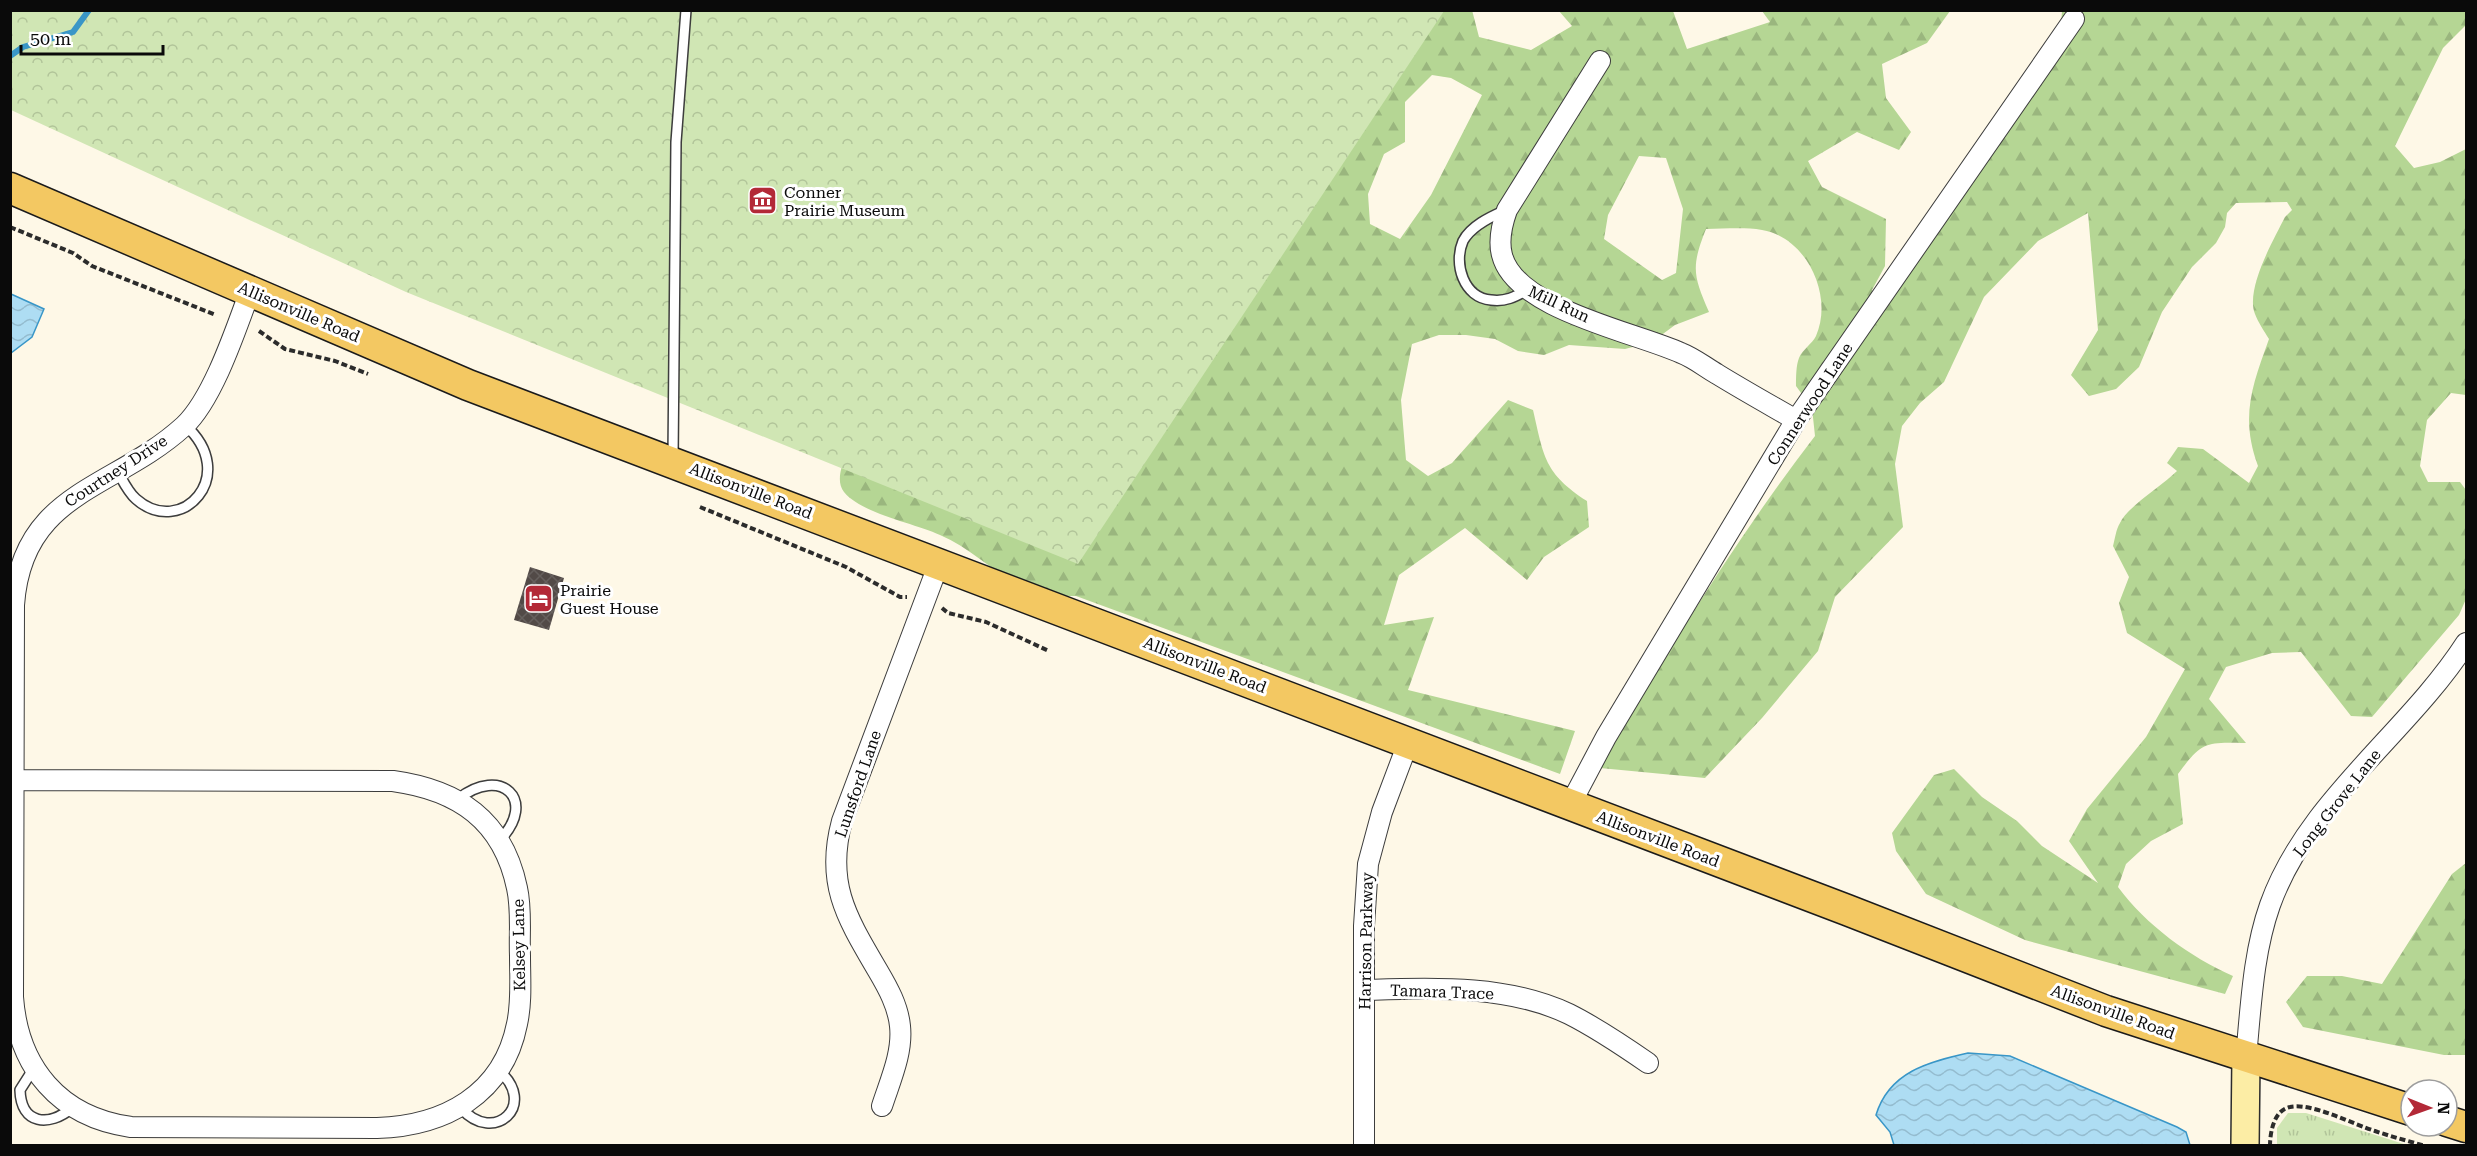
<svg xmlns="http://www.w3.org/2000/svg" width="2477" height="1156" viewBox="0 0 2477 1156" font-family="'Roboto Serif',serif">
<defs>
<pattern id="grass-tufts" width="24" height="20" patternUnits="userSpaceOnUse" patternTransform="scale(1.5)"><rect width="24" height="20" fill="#d0e6b4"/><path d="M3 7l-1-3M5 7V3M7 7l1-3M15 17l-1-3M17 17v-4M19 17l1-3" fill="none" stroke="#b1c499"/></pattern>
<pattern id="forest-firs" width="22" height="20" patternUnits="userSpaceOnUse" patternTransform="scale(1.5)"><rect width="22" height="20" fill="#b5d694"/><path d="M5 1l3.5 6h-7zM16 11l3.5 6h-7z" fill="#9ab67e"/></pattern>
<pattern id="park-crowns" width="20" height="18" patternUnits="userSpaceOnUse" patternTransform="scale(1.5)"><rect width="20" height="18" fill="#d0e6b4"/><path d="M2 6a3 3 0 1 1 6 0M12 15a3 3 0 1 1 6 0" fill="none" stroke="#b1c499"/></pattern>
<pattern id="water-waves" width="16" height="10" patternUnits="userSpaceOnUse" patternTransform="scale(1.5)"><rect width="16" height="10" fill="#aeddf3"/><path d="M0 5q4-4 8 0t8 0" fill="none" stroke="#94bccf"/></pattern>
<pattern id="building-cross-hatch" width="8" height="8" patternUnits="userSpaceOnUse" patternTransform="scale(1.5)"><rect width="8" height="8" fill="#524a47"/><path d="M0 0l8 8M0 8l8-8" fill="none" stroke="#66605d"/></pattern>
</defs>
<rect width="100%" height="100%" fill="#fef8e7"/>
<path fill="url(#grass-tufts)" d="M2288,1113H2306L2407,1145H2277V1128Z"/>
<path fill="url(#forest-firs)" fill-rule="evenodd" d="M1472,10L1479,37L1531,50L1572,26L1559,11H1673L1687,49L1770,22L1762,11H1950L1927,43L1882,64L1886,98L1911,132L1899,150L1857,132L1808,161L1822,187L1886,219L1885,266L1872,290L1885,307L2061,25L2062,11H2466V25L2443,48L2395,146L2414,168L2440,162L2466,149V395L2451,393L2427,420L2420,466L2428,482H2460L2466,490V599L2459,615L2372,717L2351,716L2301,652L2272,653L2226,667L2209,699L2246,743C2206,742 2202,741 2178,774L2183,824L2151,841L2126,864L2118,887C2146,925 2190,957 2233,976L2225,994L2025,940L1926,894L1896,851L1892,833L1934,775L1954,769L1982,797L2017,821L2042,846L2098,883L2069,841L2087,809L2146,737L2185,669L2127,633L2119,603L2129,577L2113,546C2115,539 2116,529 2120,523C2128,506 2162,486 2177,471L2167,463L2178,447L2203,449L2249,483L2258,466C2240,417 2252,386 2269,339C2264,331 2258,322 2255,314C2245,289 2274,239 2285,217L2292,210L2287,202L2236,203L2227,213L2225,227L2216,243L2192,267L2162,312L2139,367L2116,389L2089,396L2071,375L2098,330L2088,213L2038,241L1984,297L1944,382L1920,403L1902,426L1895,464L1903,527L1835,597L1818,651L1762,718L1705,778L1600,768C1666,653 1735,540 1815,436L1812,408L1796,386C1796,378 1796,365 1799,358C1802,350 1812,344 1816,336C1834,295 1806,237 1762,230C1744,227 1724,229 1706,229C1691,267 1693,275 1709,312L1675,325L1652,342L1625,349L1569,345L1544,355L1518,351L1495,339L1466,335H1439L1412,344L1401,400L1406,460L1428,476L1452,463L1508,400L1533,410C1544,457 1544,473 1587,501L1589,527L1544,557L1527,580L1465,528L1399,575L1384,625L1434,617L1408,690L1575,731L1560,774L1076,596C1061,596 1044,595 1030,590C998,577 973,549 940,535C914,523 862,514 844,492C835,480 843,465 846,452L874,11ZM1432,75L1451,78L1482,95L1431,195L1400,239L1370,224L1368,194L1384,154L1405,142V102ZM1639,156L1666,158L1683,209L1676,273L1662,280L1604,239L1608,215Z
M2466,863V1055H2444L2303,1027L2286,1002L2307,976H2342L2382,984L2452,874Z"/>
<path fill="url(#park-crowns)" d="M11,11H1444L1078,564L406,292L11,110Z"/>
<path fill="url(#water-waves)" stroke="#3996c7" stroke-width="1.5" d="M11,294L44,309L32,337L11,353Z
M1968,1053L2010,1056L2177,1127L2186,1132L2190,1145H1894L1890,1132L1876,1115C1889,1072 1928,1062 1968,1053Z"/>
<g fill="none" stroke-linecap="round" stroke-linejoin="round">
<path stroke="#3996c7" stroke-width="6" d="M10,56L23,47L73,32L89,10"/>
</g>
<path fill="url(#building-cross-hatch)" d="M530,567L564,578L549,630L514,620Z"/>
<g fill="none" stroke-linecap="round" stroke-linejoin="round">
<defs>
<path id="lane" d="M1504,211C1490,217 1471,226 1463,241C1453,264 1464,298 1491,300C1505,302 1515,297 1527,290
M673,458L676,142L686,10
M118,472C123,481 128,492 136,499C181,539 241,475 185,425
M458,799C501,765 538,800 500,840
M34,1068L20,1090C21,1125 49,1127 72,1108
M461,1108C494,1146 539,1104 498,1070"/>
<path id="street" d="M1600,61L1507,210C1502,224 1498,240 1502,255C1515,309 1635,332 1681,353C1694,358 1705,367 1717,374C1743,390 1770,405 1796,420
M14,780L393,781C458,790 503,820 517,888C522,910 519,933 520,956C520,978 522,1002 517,1024C503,1095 444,1126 377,1128L131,1127C59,1117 18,1067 13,997L14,605C22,491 114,490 184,426C213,399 236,329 250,291
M1570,805L1606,737L1796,420L2074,19
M1364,990C1432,988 1506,984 1569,1014C1597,1028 1622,1045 1648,1063
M2246,1057C2251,1006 2253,953 2270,905C2307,801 2408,733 2466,643
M882,1106C890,1081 903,1053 900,1026C898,1006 888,988 878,971C847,918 825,884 842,821L939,563
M1364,1146V926L1368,864L1382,812L1408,743"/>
<path id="secondary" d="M2245,1146L2246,1057"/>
<path id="primary" d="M10,188L468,385L1847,910L2106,1011L2411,1110
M2447,1121L2466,1127"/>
</defs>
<use href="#lane" stroke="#3d3d3d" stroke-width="12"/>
<use href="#street" stroke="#3d3d3d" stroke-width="22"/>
<use href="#secondary" stroke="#2c2c2c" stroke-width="30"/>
<use href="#primary" stroke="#1b1b1b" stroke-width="33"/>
<path stroke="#2c2c2c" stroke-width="4" stroke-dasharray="6 3" stroke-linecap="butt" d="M10,227L73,253L92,266L216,315
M259,331L285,349L335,361L368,374
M700,507L846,567L900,597H907
M942,608L948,613L986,622L1049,651
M2270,1146C2270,1132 2274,1110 2290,1107C2311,1102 2355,1125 2375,1131C2392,1137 2409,1141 2425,1146"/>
<use href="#lane" stroke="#fff" stroke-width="9"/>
<use href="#street" stroke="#fff" stroke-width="20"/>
<use href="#secondary" stroke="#fceda5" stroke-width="27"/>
<use href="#primary" stroke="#f3c862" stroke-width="30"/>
</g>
<defs>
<symbol id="museum-square" viewBox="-11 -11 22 22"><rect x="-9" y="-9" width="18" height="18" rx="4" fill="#b32937" stroke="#fff"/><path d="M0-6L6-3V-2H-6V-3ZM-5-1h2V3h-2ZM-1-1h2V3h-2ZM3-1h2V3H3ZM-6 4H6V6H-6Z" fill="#fff"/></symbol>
<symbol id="hotel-square" viewBox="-11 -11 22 22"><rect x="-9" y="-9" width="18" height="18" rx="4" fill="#b32937" stroke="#fff"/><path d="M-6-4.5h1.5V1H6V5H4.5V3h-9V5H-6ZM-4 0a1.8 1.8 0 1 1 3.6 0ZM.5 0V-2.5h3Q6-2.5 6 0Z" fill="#fff"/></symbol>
</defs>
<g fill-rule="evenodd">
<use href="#museum-square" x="746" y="184" width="33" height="33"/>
<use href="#hotel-square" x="522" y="582" width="33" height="33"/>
</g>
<g text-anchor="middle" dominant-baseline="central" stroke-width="6" stroke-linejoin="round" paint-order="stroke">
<g font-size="16" fill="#0a0a0a" stroke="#fff" text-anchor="start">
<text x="784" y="192">Conner<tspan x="784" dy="18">Prairie Museum</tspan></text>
<text x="560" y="590">Prairie<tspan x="560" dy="18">Guest House</tspan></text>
</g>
<g font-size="16" fill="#0a0a0a" stroke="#fff">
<text transform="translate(1559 304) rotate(25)">Mill Run</text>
<text transform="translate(299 312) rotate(23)">Allisonville Road</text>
<text transform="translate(1810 404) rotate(-57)">Connerwood Lane</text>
<text transform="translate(116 471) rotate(-33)">Courtney Drive</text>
<text transform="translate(751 491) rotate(21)">Allisonville Road</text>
<text transform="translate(1205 665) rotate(21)">Allisonville Road</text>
<text transform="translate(858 784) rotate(-71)">Lunsford Lane</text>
<text transform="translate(2337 803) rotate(-52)">Long Grove Lane</text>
<text transform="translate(1658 839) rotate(21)">Allisonville Road</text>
<text transform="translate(1366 941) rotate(-89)">Harrison Parkway</text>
<text transform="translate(519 945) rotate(-91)">Kelsey Lane</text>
<text transform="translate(1442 992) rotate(2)">Tamara Trace</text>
<text transform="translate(2113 1012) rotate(20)">Allisonville Road</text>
</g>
</g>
<rect width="2477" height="1156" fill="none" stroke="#0a0a0a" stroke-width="24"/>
<g transform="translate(2429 1108) rotate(91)"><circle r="28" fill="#ffffff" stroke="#9d9d9d" stroke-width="1.5"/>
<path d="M0-4.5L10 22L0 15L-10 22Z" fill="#b32937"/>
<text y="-9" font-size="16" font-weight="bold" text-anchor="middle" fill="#0a0a0a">N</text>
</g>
<path d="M21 45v9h142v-9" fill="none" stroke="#0a0a0a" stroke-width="3"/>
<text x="30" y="45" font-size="18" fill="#0a0a0a" stroke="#ffffff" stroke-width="4.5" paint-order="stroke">50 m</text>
</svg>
